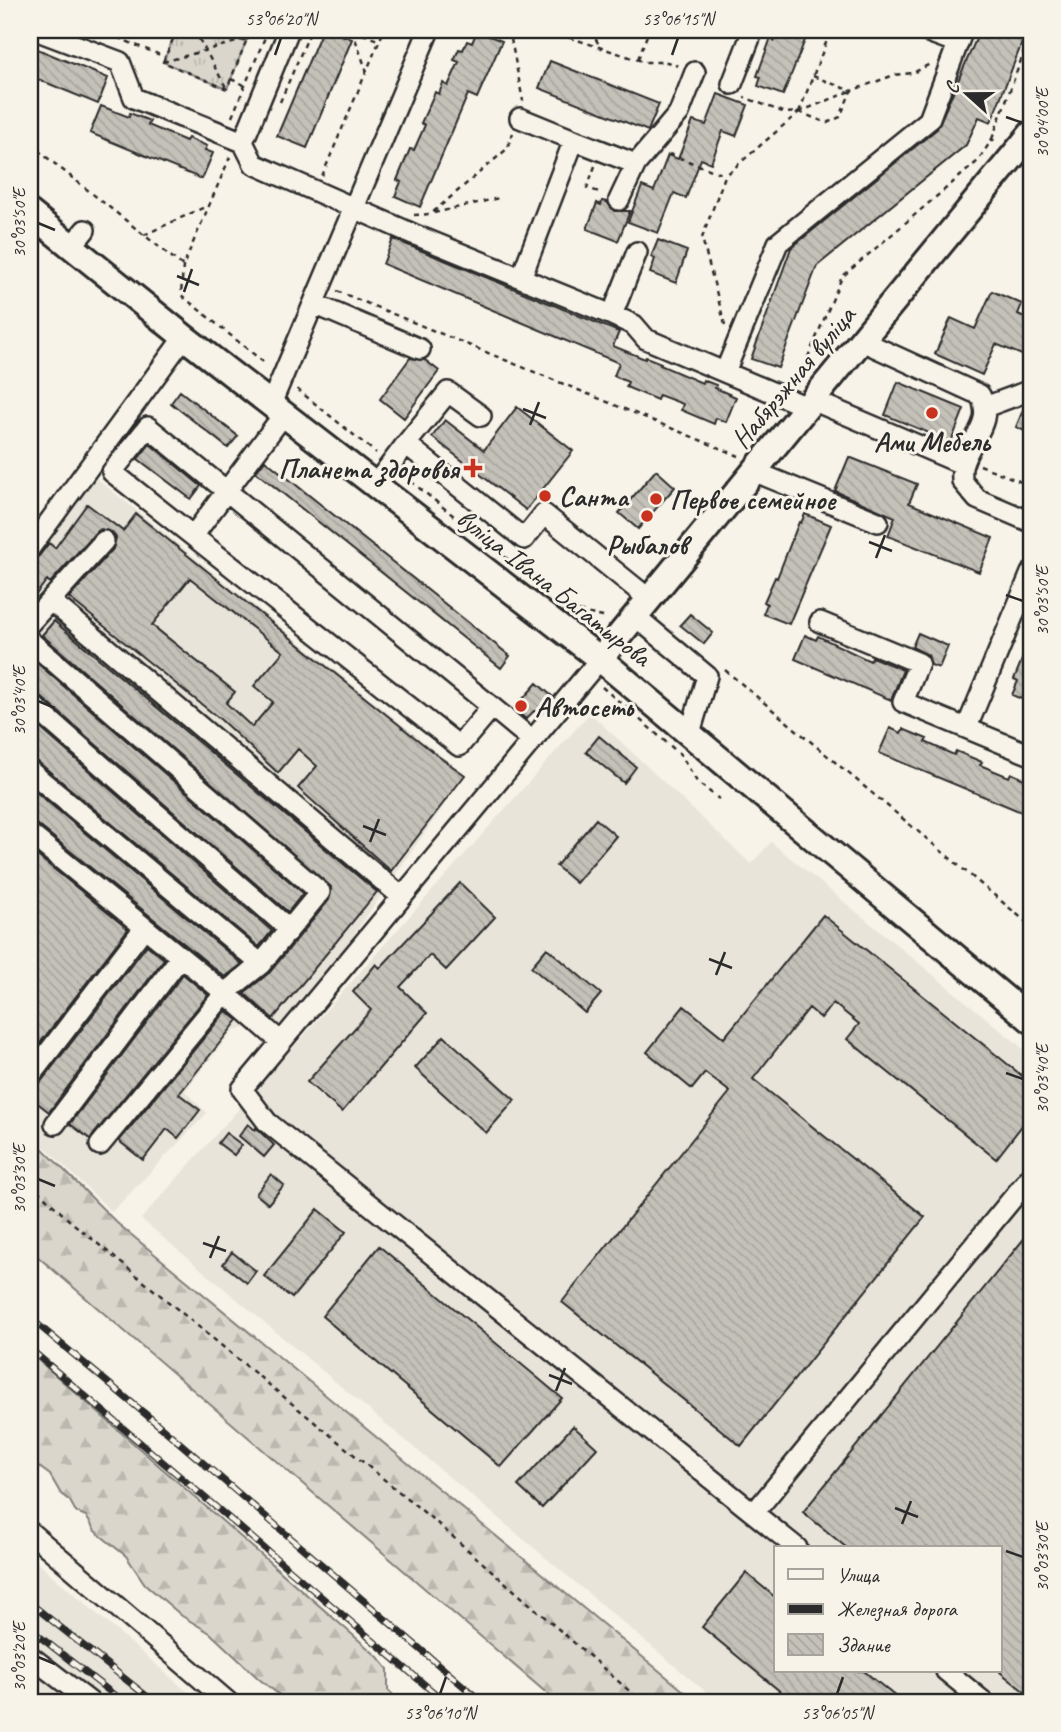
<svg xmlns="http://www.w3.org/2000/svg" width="1061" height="1732" viewBox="0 0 1061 1732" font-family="Caveat,sans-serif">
<defs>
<pattern id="forest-firs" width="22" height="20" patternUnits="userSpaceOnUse" patternTransform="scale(1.75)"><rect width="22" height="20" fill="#dad6cc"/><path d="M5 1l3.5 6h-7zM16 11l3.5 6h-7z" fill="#bbb8af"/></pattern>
<pattern id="park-tufts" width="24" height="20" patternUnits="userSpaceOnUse" patternTransform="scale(1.75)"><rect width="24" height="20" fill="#dad6cc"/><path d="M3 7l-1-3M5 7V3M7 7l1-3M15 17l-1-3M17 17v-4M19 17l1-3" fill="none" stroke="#bbb8af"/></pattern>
<pattern id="building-back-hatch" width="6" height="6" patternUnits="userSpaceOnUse" patternTransform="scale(1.75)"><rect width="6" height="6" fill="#c4c1b9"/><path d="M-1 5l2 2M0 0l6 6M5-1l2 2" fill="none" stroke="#a9a69f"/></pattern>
</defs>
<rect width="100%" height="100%" fill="#f7f3e8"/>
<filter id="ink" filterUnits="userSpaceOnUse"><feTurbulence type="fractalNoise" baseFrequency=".0143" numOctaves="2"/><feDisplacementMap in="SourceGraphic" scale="14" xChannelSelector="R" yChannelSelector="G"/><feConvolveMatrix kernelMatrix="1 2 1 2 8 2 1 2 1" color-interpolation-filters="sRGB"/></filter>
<g filter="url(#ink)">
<path fill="#e8e4da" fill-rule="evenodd" d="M96,478L465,775L293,1022L233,1030L185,1091L207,1113L112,1212L30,1133V557Z
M590,713L751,864L771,842L1031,1055V1702H718L141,1219ZM776,1548H1000V1671H776Z
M30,1556L161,1669L199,1702H30Z"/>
<path fill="url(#forest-firs)" stroke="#82807c" stroke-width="2" d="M30,1136L117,1223L697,1702H557L30,1250Z
M30,1353L378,1657L388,1669V1690L400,1702H291L286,1700L259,1679L210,1633L182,1616L145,1584L126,1556L95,1531L86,1516L76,1512L70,1501L61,1494L50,1475L30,1460Z"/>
<path fill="url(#park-tufts)" stroke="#82807c" stroke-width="2" d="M177,30H226L247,39L227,89L163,62Z"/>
<path fill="url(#building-back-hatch)" stroke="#2b2b2b" stroke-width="2" fill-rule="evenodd" d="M322,30H329L352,39L307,148L277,136Z
M779,30H809L783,95L758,86L761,77L757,76L773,32L774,42Z
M980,30H1027L991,122L979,117L966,145L817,266L778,368L751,359L791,248L937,129Z
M477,31L502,41L477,98L468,94L420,207L395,196L401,182L397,180L410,149L414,150L425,125L421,123L435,92L439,94L443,83L448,86L459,62L454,60L459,49L463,50L467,41L472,43Z
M30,46L108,78L98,104L30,76Z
M550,61L659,104L648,131L539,88Z
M718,94L748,105L736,136L723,131L711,163L701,159L686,198L674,193L658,233L628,222L642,186L654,191L668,155L678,159L693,121L706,125Z
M101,106L129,117L130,113L150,121L148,125L186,141L188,138L207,146L205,150L213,153L202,179L90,133Z
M602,201L607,202L614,211H630L618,241L587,229L597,203L601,205Z
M393,239L619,332L613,346L645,359L646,357L661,363L660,365L702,383L703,380L716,385L715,388L736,397L726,422L716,418L714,424L681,410L683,404L659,395L657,400L626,387L628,382L614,376L619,363L383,264Z
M658,240L687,251L676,283L650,273L655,259L651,257Z
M992,291L1022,304L1018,314L1031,320V339L1024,356L996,344L982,375L935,354L951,318L975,329Z
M410,358L425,360L439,371L404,418L380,399Z
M898,382L964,409L951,442L885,415Z
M180,391L238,436L228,448L171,403Z
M1031,403V434L1016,427L1025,405Z
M517,407L573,451L526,510L432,437L445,420L484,450Z
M150,444L201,486L191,499L138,459Z
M849,457L917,484L909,503L993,538L979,572L888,536L895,517L835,491Z
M265,460L510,656L501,668L256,472Z
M656,470L675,487L638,529L619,513Z
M87,504L123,531L136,514L438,756L465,775L391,871L298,788L317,766L298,749L278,773L221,720L69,598L113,549L116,538L112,532L101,529L95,533L50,583L47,580L30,602V562L39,556L49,543L55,548ZM190,578L283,652L254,686L273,702L252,727L226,703L235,692L152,625Z
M805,514L831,525L789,624L763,614L767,604L764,602L775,577L777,578L799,522L801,523Z
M690,614L713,633L704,644L680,625Z
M54,621L377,892L273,1019L244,993L270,972L329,900L331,887L42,635Z
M918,633L948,646L939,668L931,665L928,655L912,647Z
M805,635L816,640L818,636L870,661L872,657L903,670L891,700L795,659Z
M1031,638V703L1012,695L1018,681L1014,679Z
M30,657L303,893L288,912L38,694L30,691Z
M537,683L552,696L537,713L534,711L526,719L514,709Z
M30,719L272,931L259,947L38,762L30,759Z
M890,728L901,733L903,729L927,739L925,742L954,755L956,751L982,762L980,765L1009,777L1011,773L1031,782V816L879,753Z
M599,736L636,767L624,783L586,752Z
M30,787L242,964L225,977L38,825L30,822Z
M596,819L616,836L576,883L556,866Z
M34,853L128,929L30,1056V859Z
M460,883L495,917L446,970L430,955L400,987L427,1013L342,1112L307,1082L371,1010L353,992L376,964L380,968Z
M823,915L1031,1083V1114L996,1159L847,1039L859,1024L833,1003L821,1018L809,1008L753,1079L925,1217L741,1446L562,1302L730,1092L705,1073L692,1089L647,1052L684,1006L724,1038Z
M147,945L164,959L49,1112L30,1097V1088L40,1083Z
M547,948L601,994L585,1013L531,967Z
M183,974L208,995L90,1139L70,1124Z
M226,1011L238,1020L179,1094L200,1110L178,1138L167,1129L143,1160L119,1141Z
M444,1036L515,1100L486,1133L415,1068Z
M248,1124L255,1130L256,1128L274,1145L264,1157L239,1136Z
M226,1133L242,1145L234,1155L218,1143Z
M271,1174L284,1185L268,1204L256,1194Z
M318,1209L346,1232L292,1298L264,1276Z
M1031,1230V1697L1000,1672V1548H847L803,1512Z
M379,1246L562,1398L501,1467L322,1316Z
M232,1252L256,1271L247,1283L223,1264Z
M573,1426L597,1448L542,1508L518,1486Z
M746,1573L776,1598V1671H864L902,1702H793L702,1627Z"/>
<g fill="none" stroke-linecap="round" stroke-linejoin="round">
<defs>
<path id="minor" d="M923,30L958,43
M38,31L120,62L134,98L243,142L254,164L413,234L612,315L634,325L646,339L807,407
M732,84L753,30
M520,118L574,140
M243,142L289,30
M619,200L636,164
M71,247L85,230
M521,278L574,140L636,164L679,113L695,72
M314,304L420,349
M612,315L637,252
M862,341L980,395C995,422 970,439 963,464C961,469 962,476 962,481L977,499L1031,522
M725,372L778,243L929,120L963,30
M812,400L962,464
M271,404L429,30
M985,407L1031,390
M406,444L448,392L481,416
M753,471L878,522
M375,485L406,444L524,539L544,514L649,599
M193,536L284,414
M30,548L184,337
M51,601L402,897
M635,616L707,676L690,733
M820,622L919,663L903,702L1031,755
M30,623L104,541
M30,641L320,892L261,964L225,993L100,1145
M600,659L242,1089L267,1122L797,1548
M30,703L289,929
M492,707L459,746L112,472L148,427L492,707L532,740
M967,727L1031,573
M30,771L261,964
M30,834L225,993L281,1042
M30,1076L144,928
M55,1124L180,958
M754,1513L1031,1176
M30,1532L228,1702
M30,1656L90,1702
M946,1671L984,1702"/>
<path id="major" d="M30,213L184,337L600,659L1031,1020
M600,659L1031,134"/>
</defs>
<use href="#minor" stroke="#2b2b2b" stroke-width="24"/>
<use href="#major" stroke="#2b2b2b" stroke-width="30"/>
<path stroke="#2b2b2b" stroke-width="2.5" stroke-dasharray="5 5" stroke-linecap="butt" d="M99,30L165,57
M177,30L163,62L227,89
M194,30L227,89
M226,30L247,39L266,33
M352,30L367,72
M353,30L380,41
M491,30L510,38L546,36L571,38L645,62H667L678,66
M591,30L599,45
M567,38L574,30
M511,39L523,101
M638,59L649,30
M163,62L247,39L227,89
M813,76L851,91
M231,79L244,85
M280,102L311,30
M799,112L827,123L840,117L851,91L894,75L913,73L930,64
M799,112L831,30
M799,112L851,91
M232,117L268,30
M992,139L1031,33
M30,144L183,266L230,157
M669,154L725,175
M595,166L587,188L602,193
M322,176L384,30
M434,213L499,198
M414,215L431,214L507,149L513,133
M144,235L209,205
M183,266L181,295L267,365
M337,291L739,456
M725,325L702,238L725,176L799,112L785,113L744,97
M796,385L842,277L978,161L992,139L998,143
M297,389L376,453
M980,465L1031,486
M403,475L526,574
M569,609L607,618
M725,670L1031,926
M602,687L681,755L697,782L719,799
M30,1183L69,1220L437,1523L642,1702"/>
<use href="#minor" stroke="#f7f3e8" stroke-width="19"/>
<use href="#major" stroke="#f7f3e8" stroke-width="24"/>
<defs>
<path id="rail" d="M30,1318L167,1432L482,1702
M30,1349L445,1702
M30,1603L154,1702
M30,1629L123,1702"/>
</defs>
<use href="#rail" stroke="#2b2b2b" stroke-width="7"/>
<use href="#rail" stroke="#f7f3e8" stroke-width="4.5" stroke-dasharray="13" stroke-linecap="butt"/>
</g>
</g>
<path fill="none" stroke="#2b2b2b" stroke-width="2.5" d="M275,55L281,38M672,55L678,38M1006,117L1023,123M38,223L55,230M177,276L199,285M184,292L192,269M523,409L546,418M530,425L539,402M869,542L892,551M876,558L885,535M1006,595L1023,601M38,701L55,708M363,826L386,835M370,842L379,819M709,959L732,968M716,975L725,952M1006,1073L1023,1079M38,1179L55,1186M203,1243L226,1251M210,1258L219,1236M549,1375L572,1384M556,1391L565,1368M895,1508L918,1517M902,1524L911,1501M1006,1551L1023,1557M38,1657L55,1664M440,1694L446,1677M837,1694L843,1677"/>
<g fill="#c8321e" stroke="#f7f3e8" stroke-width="2.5">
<circle cx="932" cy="413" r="7"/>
<path d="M469.5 457.5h7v7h7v7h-7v7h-7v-7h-7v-7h7z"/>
<circle cx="545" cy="496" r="7"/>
<circle cx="656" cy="499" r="7"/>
<circle cx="647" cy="516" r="7"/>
<circle cx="521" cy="706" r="7"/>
</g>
<g text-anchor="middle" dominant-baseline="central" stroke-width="6" stroke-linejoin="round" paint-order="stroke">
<g font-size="28" fill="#2b2b2b" stroke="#f7f3e8">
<text transform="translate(793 377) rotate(-50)">Набярэжная вуліца</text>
<text transform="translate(554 587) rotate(38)">вуліца Івана Багатырова</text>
</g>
<g font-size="28" font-weight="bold" fill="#2b2b2b" stroke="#f7f3e8" text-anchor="start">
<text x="932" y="441" text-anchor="middle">Ами Мебель</text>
<text x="459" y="468" text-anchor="end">Планета здоровья</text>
<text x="559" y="496">Санта</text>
<text x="670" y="499">Первое семейное</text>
<text x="647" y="544" text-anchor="middle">Рыбалов</text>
<text x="535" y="706">Автосеть</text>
</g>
</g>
<rect width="1061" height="1732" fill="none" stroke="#f7f3e8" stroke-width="77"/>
<rect x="774" y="1546" width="228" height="126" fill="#f7f3e8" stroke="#a5a39c" stroke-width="2"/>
<rect x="788" y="1569" width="35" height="10" fill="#f7f3e8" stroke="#a5a39c" stroke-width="2"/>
<text x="837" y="1582" font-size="21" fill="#2b2b2b">Улица</text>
<rect x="788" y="1604" width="35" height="10" fill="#2b2b2b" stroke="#a5a39c" stroke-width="2"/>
<text x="837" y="1616" font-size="21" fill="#2b2b2b">Железная дорога</text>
<rect x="788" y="1634" width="35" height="21" fill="url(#building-back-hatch)" stroke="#a5a39c" stroke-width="2"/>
<text x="837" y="1652" font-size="21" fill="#2b2b2b">Здание</text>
<g transform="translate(967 94) rotate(291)" stroke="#f7f3e8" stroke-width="5" paint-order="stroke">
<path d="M0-5L12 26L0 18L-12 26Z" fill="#2b2b2b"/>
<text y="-10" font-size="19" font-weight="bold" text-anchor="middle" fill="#2b2b2b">С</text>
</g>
<rect x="38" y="38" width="985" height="1656" fill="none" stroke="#2b2b2b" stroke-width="2.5"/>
<g font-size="18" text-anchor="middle" fill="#2b2b2b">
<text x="281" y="25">53°06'20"N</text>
<text x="678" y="25">53°06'15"N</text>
<text transform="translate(1042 123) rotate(-90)" y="6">30°04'00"E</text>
<text transform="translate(19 223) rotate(-90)" y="6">30°03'50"E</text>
<text transform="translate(1042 601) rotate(-90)" y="6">30°03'50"E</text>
<text transform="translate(19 701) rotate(-90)" y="6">30°03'40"E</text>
<text transform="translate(1042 1079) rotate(-90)" y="6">30°03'40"E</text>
<text transform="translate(19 1179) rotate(-90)" y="6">30°03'30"E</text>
<text transform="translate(1042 1557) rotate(-90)" y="6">30°03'30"E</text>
<text transform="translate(19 1657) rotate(-90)" y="6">30°03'20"E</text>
<text x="440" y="1719">53°06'10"N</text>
<text x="837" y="1719">53°06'05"N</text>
</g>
</svg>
